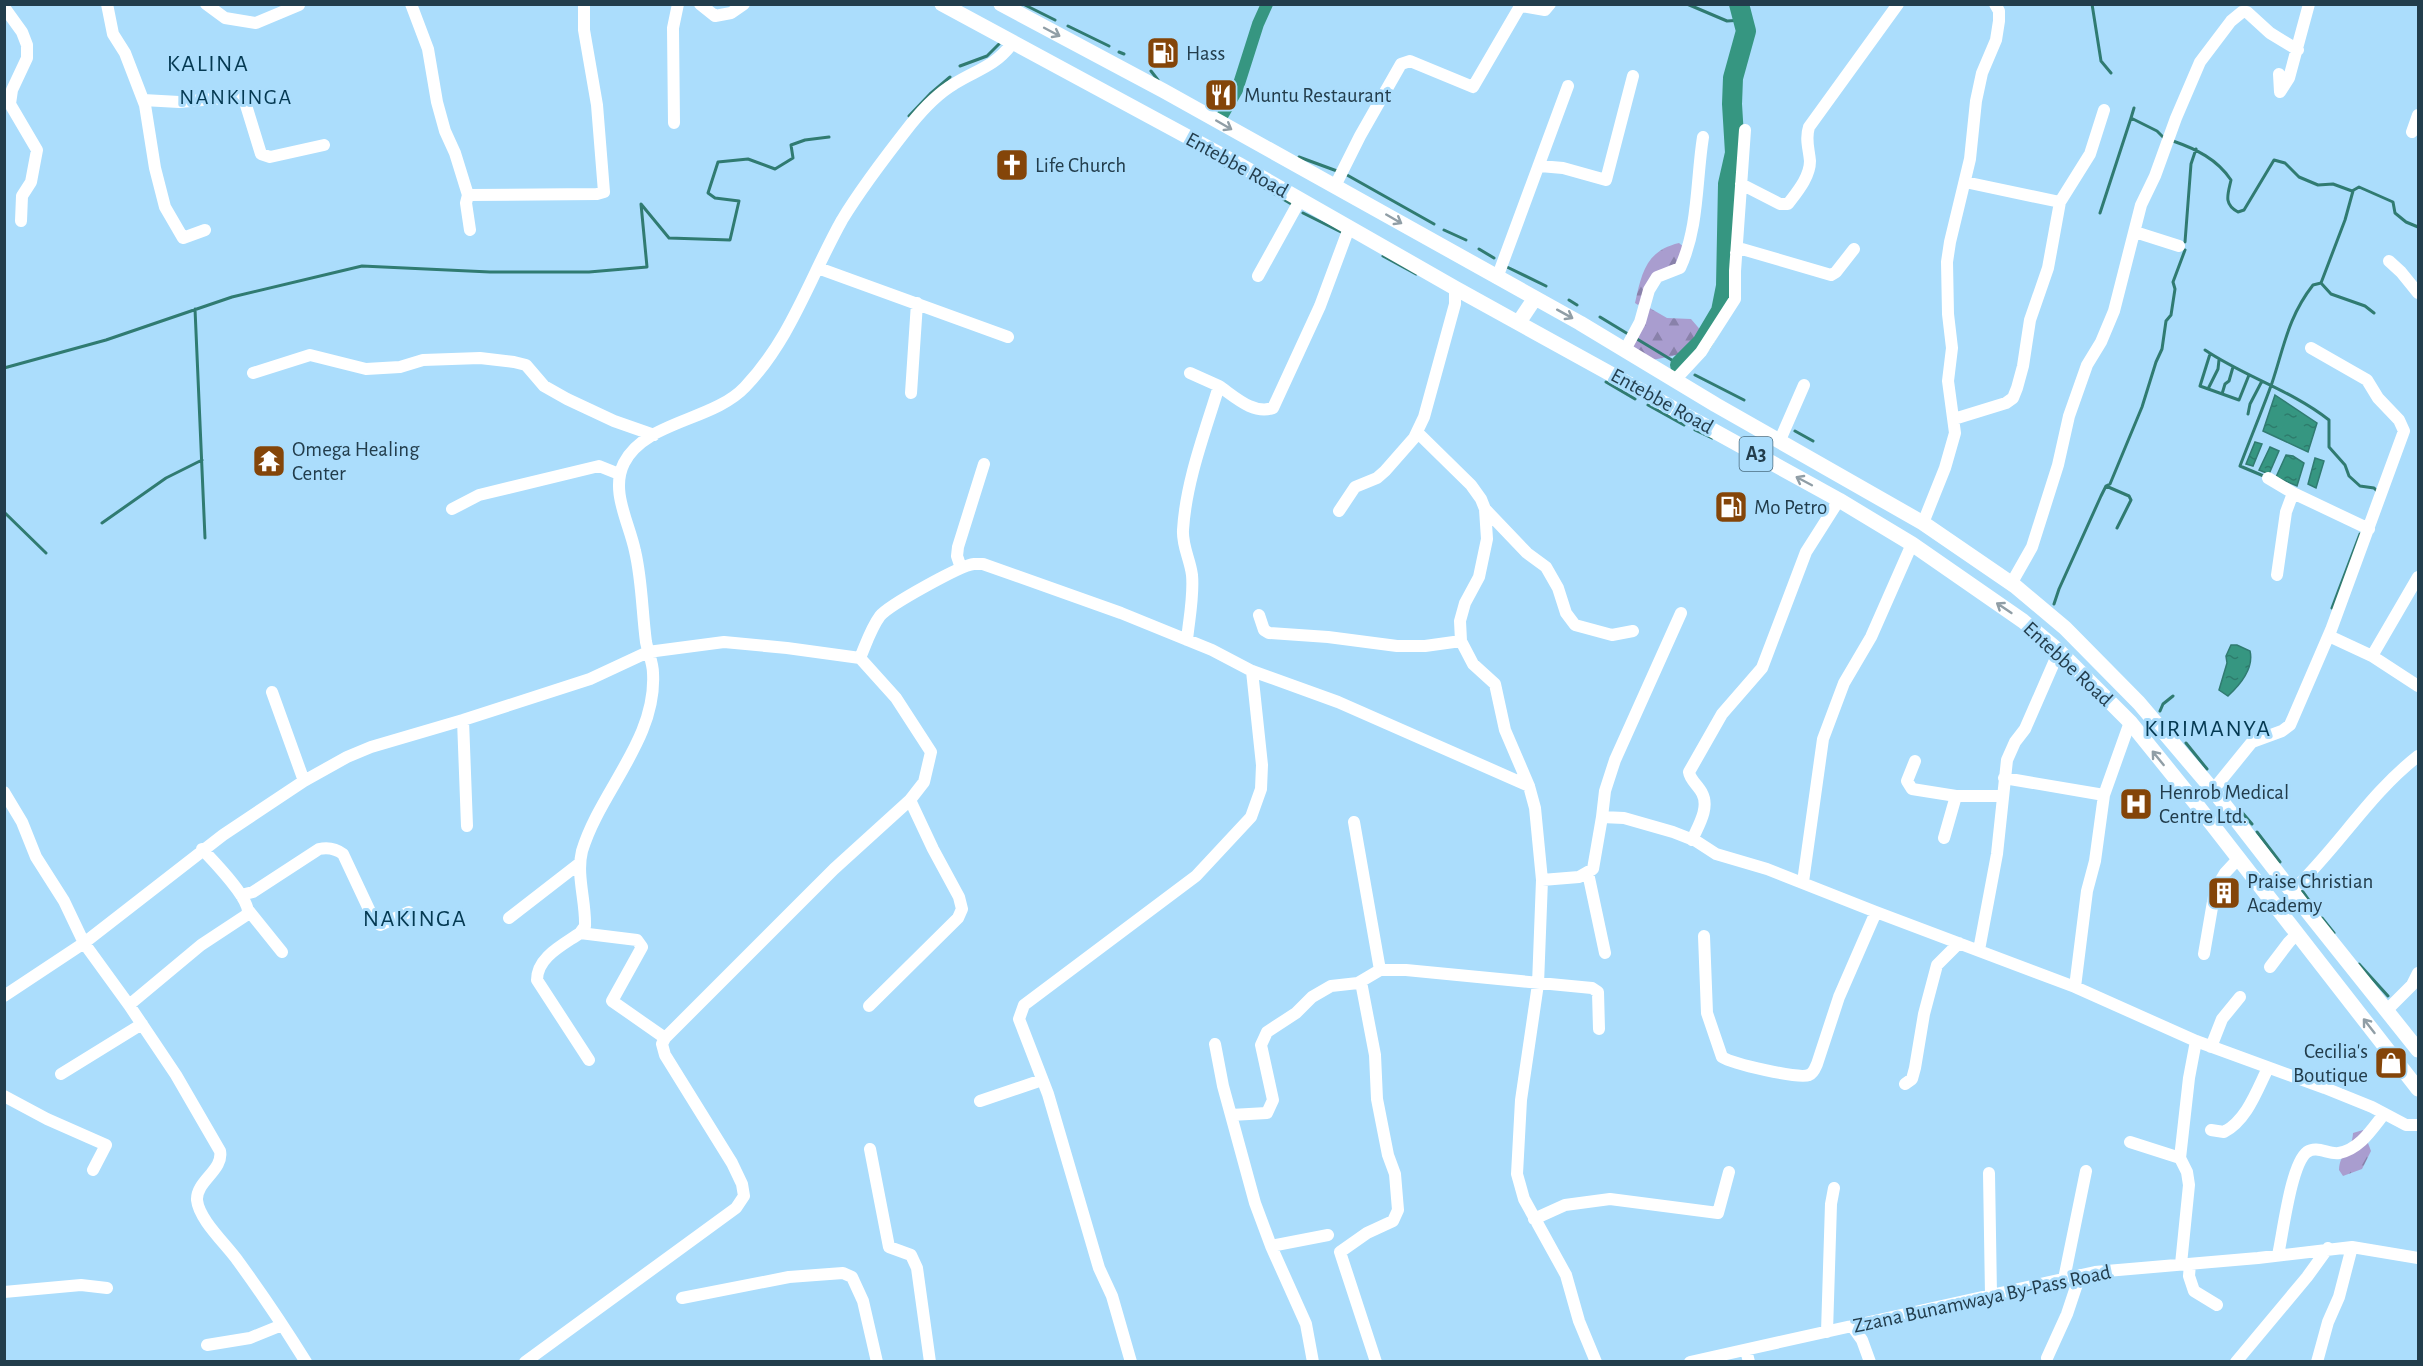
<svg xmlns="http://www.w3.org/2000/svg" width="2423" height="1366" viewBox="0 0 2423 1366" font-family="'Alegreya Sans',sans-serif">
<defs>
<pattern id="forest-firs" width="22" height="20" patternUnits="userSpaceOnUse" patternTransform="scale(1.5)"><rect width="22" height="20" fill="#a99dcf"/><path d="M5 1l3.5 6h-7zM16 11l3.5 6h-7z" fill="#8981aa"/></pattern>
<pattern id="water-ripples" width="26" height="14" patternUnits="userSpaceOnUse" patternTransform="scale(1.5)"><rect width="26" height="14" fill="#369681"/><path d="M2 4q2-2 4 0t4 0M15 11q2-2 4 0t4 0" fill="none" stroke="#2d7c6c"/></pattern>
</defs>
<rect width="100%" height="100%" fill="#abddfc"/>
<path fill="url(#forest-firs)" d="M1679,243L1685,248L1682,259L1638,305L1635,303C1642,272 1646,251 1679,243Z
M1648,307L1667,318L1691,319L1703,333C1694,354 1673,356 1652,360L1625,344Z
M2363,1130L2371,1151L2362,1169L2343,1176L2339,1170C2340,1151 2352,1152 2353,1133Z"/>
<path fill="url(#water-ripples)" stroke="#307b71" stroke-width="1.5" d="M2275,395L2317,423L2308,452L2263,431Z
M2255,442L2262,444L2253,466L2246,464Z
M2270,447L2279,451L2269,474L2259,470Z
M2286,455L2293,456L2304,463L2297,486L2276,477Z
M2315,458L2324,461L2316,488L2308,484Z
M2231,645H2237L2250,651C2254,668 2240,685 2228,696L2219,690L2227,663L2226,656Z"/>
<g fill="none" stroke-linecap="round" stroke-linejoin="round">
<path stroke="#307b71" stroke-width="3" d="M1023,4L1055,20
M1687,4L1727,21L1743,20
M2092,4L2101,61L2111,73
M1068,26L1109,46
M1119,52L1124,54
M960,66L987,56L999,44
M1151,71L1158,80
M2134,108L2131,118L2157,131L2165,139
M909,116L930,94L950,77
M2173,141C2196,149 2217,159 2231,180C2228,194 2223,204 2238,212L2244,210L2274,160L2285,163L2299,177L2318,185L2333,184L2352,191L2359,187L2393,202L2395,213L2406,222L2418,227
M1193,148L1230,169
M1299,157L1337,171
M1347,175L1434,224
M1253,181L1293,205
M2353,191L2345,220L2321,283L2331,294L2365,306L2374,313
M1303,213L1343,233
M2100,213L2131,118
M1444,230L1466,240
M2185,242L2191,164L2196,149
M1479,249L1494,258
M1383,256L1416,274
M1507,267L1546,286
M1569,300L1577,305
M195,309L205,538
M1600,317L1628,334
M1637,339L1680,365
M2205,350C2245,377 2291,390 2329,420V447L2345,465L2349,476L2360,486L2374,488L2378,492
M2210,354L2200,386L2239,400L2249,375
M4,368L106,340L232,297L362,266L490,272H589L647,267L641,204L669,238L730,240L739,201L715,198L708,193L718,162L748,159L775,169L793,158L791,145L805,140L829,137
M1695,375L1744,400
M1606,382L1635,399
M2208,389L2218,369L2219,360
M2222,394L2225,384L2229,381L2233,367
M1648,405L1684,425
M2248,414L2250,404L2262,381
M1695,430L1712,438
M1795,431L1813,441
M2266,477L2240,466C2250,439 2262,411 2272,383C2284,347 2288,317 2313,285L2321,283
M2106,486L2129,496L2131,500L2117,528
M4,512L46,553
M102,523L166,478L202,460
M2054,604L2059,589L2101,496L2106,486L2110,484L2142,407L2156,362L2162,349L2166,321L2171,315L2175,289L2173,282L2185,250
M2332,608L2360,534
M2160,711L2163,704L2173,696
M2169,722L2176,731
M2186,743L2207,769
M2240,810L2252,824
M2257,832L2280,862
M2301,889L2311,903
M2322,918L2334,933
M2359,964L2388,996"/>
<path stroke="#369681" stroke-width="12" d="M1221,118L1237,90L1258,24L1267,4"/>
<path stroke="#369681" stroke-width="20" d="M1680,365L1702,343L1721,311L1726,286L1728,184L1735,153L1732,104L1733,78L1746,31L1739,4"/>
<path stroke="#fff" stroke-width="12" d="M107,4L113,34L125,53L145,105L155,168L165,207L183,238L205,230
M206,4L225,18L256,23L299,5
M411,4L428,49L437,102L445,131L455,153L468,195L466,203L470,230
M700,4L715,16L731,13L744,4
M4,7L22,32L27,45V58L12,90L10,104L37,150L31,182L22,196L21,221
M2279,74L2280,92L2289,78L2309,4
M143,100L179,102L238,97L245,102L261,154L270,157L324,145
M674,123L673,28L678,4
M2412,132L2418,115
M1540,166L1563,168L1606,180L1633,76
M1965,182L2060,202
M1741,184L1780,204H1788C1797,192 1810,177 1810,161C1809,149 1805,139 1809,127L1898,4
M1335,186L1360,136L1401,64L1410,61L1473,87L1519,8L1522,6L1545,10L1550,4
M468,195L597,194L604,192L597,105L584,30V4
M2135,232L2179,246
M1736,253L1742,249L1831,275L1836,272L1854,249
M2389,261L2401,272L2418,293
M818,268L1008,337
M1258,276L1300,200
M1497,278L1568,86
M1625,350L1640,322L1649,290L1657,277L1680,268C1699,227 1696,181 1703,137
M253,373L310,355L366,369L400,367L423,360L480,358L514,362L526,365L544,386L567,399L614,421L654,435
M1675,380L1701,352L1735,299V271L1745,130
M1219,386C1234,396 1253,415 1273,408L1320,306L1349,228
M911,393L917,303
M1954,419L2006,403L2013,398L2017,388L2023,366L2030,320L2048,268L2060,202L2090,154L2104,110
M1417,432L1471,485L1481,499L1485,509L1487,539L1479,577L1465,603L1460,621L1461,641L1473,664L1495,684L1505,730L1529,786L1535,808L1542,880L1538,984L1521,1100L1517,1174L1524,1199L1566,1275L1579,1321L1596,1362
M1780,440L1804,385
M2268,478L2293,493L2369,529
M452,509L479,495L599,466L619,474
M1485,509L1527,553L1546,567L1558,588L1566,613L1575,625L1612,635L1633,631
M1339,511L1355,487L1377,478L1385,471L1414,438L1424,417L1455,304V288
M1923,523L1945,468L1955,433L1948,381L1952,348L1948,314L1947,262L1950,242L1970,159L1976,101L1982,73L1996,40L1999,21V11L1995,4
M961,568L957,556L958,547L984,464
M2277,575L2286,512L2293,493
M2011,584L2032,547L2058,465L2069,416L2087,365L2101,342L2114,311L2141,205L2155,176L2176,118L2200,62L2231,21L2242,12H2247L2270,33L2298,50
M1259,615L1264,630L1269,633L1328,637L1397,646H1425L1461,641
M2329,636L2372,656L2418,686
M1187,640C1189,619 1194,596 1192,575C1190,559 1182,546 1183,530C1186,481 1205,432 1219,386L1190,373
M2372,656L2418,577
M860,658C866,644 871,628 880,616C889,605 961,565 974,564C976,564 982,564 983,564L1121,613L1212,650L1252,671L1338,702L1529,786
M272,692L304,781
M463,720L467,826
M1915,761L1907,781L1912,789L1956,796H2002
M2004,778L2104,795
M2213,790L2252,742L2282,731L2290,725L2331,630L2404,431L2399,420L2378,398L2367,380L2311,348
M4,792L22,822L36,857L64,901L84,943L129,1005L176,1075L220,1151C224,1170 196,1181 197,1200C199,1220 227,1245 238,1261C262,1294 285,1328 306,1362
M1602,817L1605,791L1615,760L1681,613
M1354,822L1380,970
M1944,838L1956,796
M1692,840C1698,826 1710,808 1702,793C1698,785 1690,780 1689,772L1722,714L1762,668L1806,552L1839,500
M1588,873L1605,953
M1542,880L1579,877L1593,869L1602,817L1624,818L1673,832L1696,841L1716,854L1767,869L1876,912L2075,987L2196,1041L2325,1088L2372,1107L2406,1125H2418
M1803,882L1823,739L1844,683L1871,637L1912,544
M2292,891C2338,848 2368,795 2418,756
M241,895L253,892L319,849C328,847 335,848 343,854L374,920L380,925L409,912
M249,911L282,952
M509,918L580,863
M580,933L637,940L642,947L612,1001L665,1038
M1704,936L1707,1013L1722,1057C1733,1064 1798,1079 1809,1075C1814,1073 1815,1068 1817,1064L1839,997L1876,912
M1979,950L1997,854L2007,760L2015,742L2025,729L2059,651
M2204,954L2215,890L2225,873L2238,859
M2270,967L2289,942L2297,934
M1361,982L1375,1055L1377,1099L1388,1155L1395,1174L1398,1210L1393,1221L1367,1233L1340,1252L1376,1362
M2075,987L2087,891L2095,861L2104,795L2130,722
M4,996L84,943L223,835L304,781L347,757L371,747L463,720L590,679L648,652L724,642L787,648L860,658L896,698L931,752L924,782L910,800L834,869L665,1038L662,1044L665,1055L732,1163L742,1184L744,1196L736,1208L525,1362
M129,1005L201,945L248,914C250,898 214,862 202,849
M869,1006L958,918L962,909L959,897L933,849L910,800
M2387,1010L2412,985L2418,973
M1215,1044L1223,1086L1255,1203L1271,1246L1306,1324L1313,1362
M2211,1047L2222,1019L2240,997
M589,1060L537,980C537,957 563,945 580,933L585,926C586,902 576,875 582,851C600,791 657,739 653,673C653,663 648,652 646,642C642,612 642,580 635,551C629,522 610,491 624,463C645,421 713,421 745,387C791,339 810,277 842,220C860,190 889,152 911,124C924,108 937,94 954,84C976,70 994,67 1011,45L1008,42
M61,1074L142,1024
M1905,1084L1912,1079L1915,1068L1924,1014L1937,965L1959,943
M4,1096L47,1119L106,1145L93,1170
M980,1101L1042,1080
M1231,1115L1267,1113L1273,1100L1261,1045L1267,1032L1296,1013L1312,997L1331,986L1358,983L1380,970H1406L1592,988L1598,992L1599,1029
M2211,1130L2224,1132C2247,1120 2257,1090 2268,1068
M2130,1142L2180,1158
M870,1149L889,1247L911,1255L917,1268L930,1362
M1989,1173L1991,1295
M1534,1219L1565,1205L1610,1199L1718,1213L1729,1172
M1271,1246L1328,1235
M2278,1255C2283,1233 2291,1164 2307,1152C2317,1145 2329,1155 2339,1153C2360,1149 2372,1129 2384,1114
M2181,1264L2189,1185L2187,1172L2180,1158L2189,1078L2196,1041
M2190,1264L2189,1276L2194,1291L2217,1305
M2064,1279L2086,1171
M4,1292L81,1285L107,1288
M682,1298L789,1277L843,1273L852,1277L863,1301L877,1362
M1852,1326L1862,1340L1870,1362
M1827,1332L1831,1204L1834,1188
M207,1345L250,1338L282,1325
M1746,1350L1749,1362
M2047,1358L2067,1314L2080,1275
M1131,1362L1112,1296L1099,1268L1048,1094L1019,1019L1024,1005L1196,876L1251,817L1261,789L1262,765L1252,671
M1690,1362L2095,1272L2258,1258L2352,1247L2418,1258
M2236,1362L2307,1277L2328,1248
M2317,1362L2328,1322L2339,1297L2352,1247"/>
<path stroke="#fff" stroke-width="15" d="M942,4L1238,164L1455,288L1839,500L1912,544L2023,621L2059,651L2130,722L2197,805L2418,1089
M1001,4L1164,91L1580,323L1716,405L1923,523L2015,586L2065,628L2139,703L2213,790L2311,916L2418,1050
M1519,322L1535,298"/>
</g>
<defs><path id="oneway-shaft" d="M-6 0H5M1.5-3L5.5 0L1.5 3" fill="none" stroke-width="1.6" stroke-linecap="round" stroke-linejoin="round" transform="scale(1.5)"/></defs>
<g stroke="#909ea6">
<use href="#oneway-shaft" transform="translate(1052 32) rotate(28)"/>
<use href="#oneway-shaft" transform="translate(1224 125) rotate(30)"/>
<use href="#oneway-shaft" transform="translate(1394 219) rotate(30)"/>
<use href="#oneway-shaft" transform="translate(1565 314) rotate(29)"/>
<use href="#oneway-shaft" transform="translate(1804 481) rotate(-152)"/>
<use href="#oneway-shaft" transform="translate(2004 608) rotate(-146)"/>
<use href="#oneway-shaft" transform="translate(2158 758) rotate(-129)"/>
<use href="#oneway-shaft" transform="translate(2369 1026) rotate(-128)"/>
</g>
<defs>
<symbol id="fuel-square" viewBox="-11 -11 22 22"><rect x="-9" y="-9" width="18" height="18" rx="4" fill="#844509" stroke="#abddfc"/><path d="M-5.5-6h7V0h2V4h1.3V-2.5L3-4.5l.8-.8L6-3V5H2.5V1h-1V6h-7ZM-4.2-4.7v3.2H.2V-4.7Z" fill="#fff"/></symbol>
<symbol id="restaurant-square" viewBox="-11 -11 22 22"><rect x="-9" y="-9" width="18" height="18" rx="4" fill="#844509" stroke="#abddfc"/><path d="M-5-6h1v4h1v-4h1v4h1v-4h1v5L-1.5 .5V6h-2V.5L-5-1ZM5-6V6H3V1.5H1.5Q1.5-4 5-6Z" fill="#fff"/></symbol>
<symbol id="church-square" viewBox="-11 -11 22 22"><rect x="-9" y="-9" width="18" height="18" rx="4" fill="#844509" stroke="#abddfc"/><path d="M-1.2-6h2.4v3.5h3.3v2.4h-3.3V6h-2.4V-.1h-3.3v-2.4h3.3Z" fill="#fff"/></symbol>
<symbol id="temple-square" viewBox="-11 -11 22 22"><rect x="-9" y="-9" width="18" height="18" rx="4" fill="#844509" stroke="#abddfc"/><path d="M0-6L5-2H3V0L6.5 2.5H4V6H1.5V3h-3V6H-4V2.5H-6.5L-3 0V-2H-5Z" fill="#fff"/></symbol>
<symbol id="hospital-square" viewBox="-11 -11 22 22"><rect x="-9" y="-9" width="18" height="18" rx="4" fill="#844509" stroke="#abddfc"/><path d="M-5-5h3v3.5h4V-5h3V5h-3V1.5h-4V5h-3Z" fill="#fff"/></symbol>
<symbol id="building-square" viewBox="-11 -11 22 22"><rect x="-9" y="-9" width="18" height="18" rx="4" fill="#844509" stroke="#abddfc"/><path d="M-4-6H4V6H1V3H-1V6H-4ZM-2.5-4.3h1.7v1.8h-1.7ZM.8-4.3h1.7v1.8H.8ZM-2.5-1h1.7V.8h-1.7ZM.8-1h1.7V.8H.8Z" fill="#fff"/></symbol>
<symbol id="shop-square" viewBox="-11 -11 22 22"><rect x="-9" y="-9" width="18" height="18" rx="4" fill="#844509" stroke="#abddfc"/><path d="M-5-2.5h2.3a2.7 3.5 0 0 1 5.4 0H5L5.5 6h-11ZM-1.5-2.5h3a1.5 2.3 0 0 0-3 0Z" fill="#fff"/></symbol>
</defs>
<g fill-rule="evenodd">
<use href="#fuel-square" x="1144" y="34" width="38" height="38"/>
<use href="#restaurant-square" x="1202" y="76" width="38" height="38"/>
<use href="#church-square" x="993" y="146" width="38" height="38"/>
<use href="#temple-square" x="250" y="442" width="38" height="38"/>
<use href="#fuel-square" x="1712" y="488" width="38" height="38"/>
<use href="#hospital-square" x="2117" y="785" width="38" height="38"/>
<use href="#building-square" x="2205" y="874" width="38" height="38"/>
<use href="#shop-square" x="2372" y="1044" width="38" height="38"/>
</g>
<g text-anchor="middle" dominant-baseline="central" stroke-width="6" stroke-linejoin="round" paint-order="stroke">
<rect fill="#abddfc" stroke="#4b6d81" stroke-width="1.5" x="1739.5" y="437" width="33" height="34" rx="4.5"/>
<g font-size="20" font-weight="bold" fill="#223d4c">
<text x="1756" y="454">A3</text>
</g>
<g font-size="21" fill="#223d4c" stroke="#abddfc" text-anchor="start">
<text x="1186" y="53">Hass</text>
<text x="1244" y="95">Muntu Restaurant</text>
<text x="1035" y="165">Life Church</text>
<text x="292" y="449">Omega Healing<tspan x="292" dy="24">Center</tspan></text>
<text x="1754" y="507">Mo Petro</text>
<text x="2159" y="792">Henrob Medical<tspan x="2159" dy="24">Centre Ltd.</tspan></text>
<text x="2247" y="881">Praise Christian<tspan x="2247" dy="24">Academy</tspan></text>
<text x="2368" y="1051" text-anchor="end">Cecilia's<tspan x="2368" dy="24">Boutique</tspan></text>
</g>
<g font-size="21" fill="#223d4c" stroke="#abddfc">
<text transform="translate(1237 165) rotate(29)">Entebbe Road</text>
<text transform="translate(1662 401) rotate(29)">Entebbe Road</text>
<text transform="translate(2068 664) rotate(43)">Entebbe Road</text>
<text transform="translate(1982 1299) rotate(-12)">Zzana Bunamwaya By-Pass Road</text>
</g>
<g font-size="22" letter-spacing="1.5" fill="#043952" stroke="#abddfc">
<text x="236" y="97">NANKINGA</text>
</g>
<g font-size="24" letter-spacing="1.5" fill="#043952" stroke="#abddfc">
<text x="208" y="64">KALINA</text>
<text x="2208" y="729">KIRIMANYA</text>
<text x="415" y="919">NAKINGA</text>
</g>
</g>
<rect width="2423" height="1366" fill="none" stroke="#223d4c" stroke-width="12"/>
</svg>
